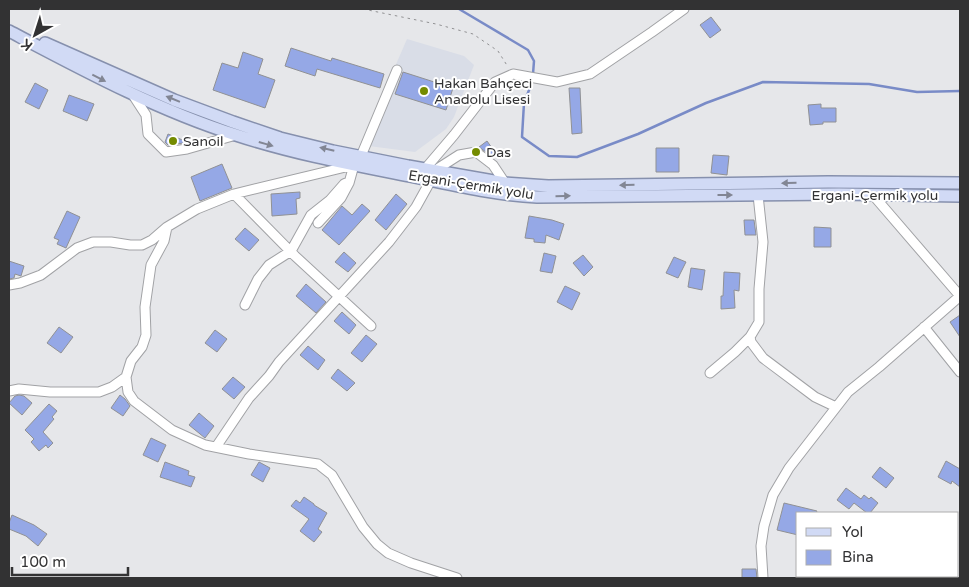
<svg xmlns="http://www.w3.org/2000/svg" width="969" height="587" viewBox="0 0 969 587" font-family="'Varela Round',sans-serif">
<rect width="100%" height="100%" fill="#e6e7ea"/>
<path fill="#d9dde7" d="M407,39L464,56L474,65L454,117L446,129L415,152L361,145Z"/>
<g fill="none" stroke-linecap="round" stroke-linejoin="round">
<path stroke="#798bc7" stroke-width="2.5" d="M459,9L528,50L534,61L533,74
M532,80L531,85L524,103L522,137L549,156L577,157L638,134L706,103L763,82L869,84L917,92L960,91"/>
</g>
<path fill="#95a8e6" stroke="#909194" d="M711,17L721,30L710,38L700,25Z
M291,48L331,61L332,58L384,74L380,88L317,69L315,76L285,66Z
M243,52L263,59L258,74L275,80L265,108L213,90L222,63L238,68Z
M403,72L453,88L446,110L395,94Z
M35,83L48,90L39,109L25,102Z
M569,88H580L582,133L572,134Z
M69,95L94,104L87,121L63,111Z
M821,104V108H836V122H823V124L810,125L808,105Z
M168,134L185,141L184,143L168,145L165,142Z
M487,141L497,155L494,158L479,147Z
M656,148H679V172H656Z
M713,155L729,156L727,175L711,173Z
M222,164L232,188L200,201L191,177Z
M300,192V198L296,199L297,214L272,216L271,194Z
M396,194L407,204L386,230L375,220Z
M362,204L370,211L339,245L322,230L342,206L352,215Z
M67,211L80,217L66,248L57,244L59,240L54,238Z
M529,216L552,220L564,224L559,240L546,235L545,243L534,242V239L525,238Z
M744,220H754L756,235H745Z
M814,227L831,228V247H814Z
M245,228L259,240L249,251L235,239Z
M344,252L356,263L348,272L335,262Z
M544,253L556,256L552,273L540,271Z
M583,255L593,267L584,276L573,263Z
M674,257L686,262L678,278L666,273Z
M9,261L24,266L21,276L15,274L14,278L9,279Z
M691,268L705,270L702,290L688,287Z
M724,272L740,273L739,291L734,290L735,308L721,309V296H723Z
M306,284L326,302L316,313L296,296Z
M565,286L580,293L572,310L557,302Z
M342,312L356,325L349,334L334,321Z
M960,315V337L950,322Z
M59,327L73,337L61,353L47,343Z
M215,330L227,339L217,352L205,343Z
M366,335L377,344L362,362L351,353Z
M308,346L325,360L318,370L300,355Z
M338,369L355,383L347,391L331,378Z
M233,377L245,387L234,399L222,389Z
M19,395L24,396L32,403L22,415L9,403L15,396Z
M120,395L125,399L130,406L123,416L111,408Z
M49,404L57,411L52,417L54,419L43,432L53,443L48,448L46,445L39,451L31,442L34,439L25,430Z
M199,413L214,426L205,438L189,425Z
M151,438L166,445L158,462L143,455Z
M946,461L960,469V487L952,481L951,484L938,477Z
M165,462L189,471L188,475L195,477L191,487L160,477Z
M259,462L270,468L263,482L251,475Z
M880,467L894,478L886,488L872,477Z
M846,488L861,499L864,495L869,499L871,497L878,503L870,513H867L854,503L849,509L837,500Z
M304,497L314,504V505L327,513L318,529L322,532L314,542L300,531L309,519L291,506L296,500L300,503Z
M784,503L817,511L816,513H798V535L777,530Z
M12,515L34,525L47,534L38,546L26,536L9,529V523Z
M742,569H756L757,578H742Z"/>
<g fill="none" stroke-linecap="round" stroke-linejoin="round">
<defs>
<path id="minor" d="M133,95L146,115L148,134L166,152L187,149L236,135
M361,156L397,70
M425,169L454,135L495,82L513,74L557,82L590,74L652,32L684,9
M434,171L459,155L476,152L493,165L505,183
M234,194L295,256L371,326
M873,195L960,296
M167,227L164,241L151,265L145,307L146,335L142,347L131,361L126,377L128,392L134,401L172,430L205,445L249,454L318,464L332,475L363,527L377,544L388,553L411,563L457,578
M9,285L20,283L41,275L77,248L93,242H111L130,245H142L152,240L167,227L197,209L234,194L354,165L349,183L341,198L318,223
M245,305L258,279L269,265L291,251L311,215L330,200L344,184L346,183
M924,327L960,372
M750,337L751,342L763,358L815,397L836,407
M710,373L735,352L750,337L759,322V289L763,242L758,195
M9,391L19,389L50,392H99L112,387L126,377
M216,447L249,398L269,376L279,362L389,242L416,207L431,180
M763,578L761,546L764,526L773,495L789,468L848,392L879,367L960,296"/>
<path id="major" d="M9,31C83,70 157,110 236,135C294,154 354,165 414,177C454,185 496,195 537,197L839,194L960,196
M45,43L174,100L233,122L280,138L333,151L408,166L505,183L548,186L828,182L960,183"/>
</defs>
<use href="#minor" stroke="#a1a2a5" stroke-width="11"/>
<use href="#major" stroke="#8690ad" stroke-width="14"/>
<path stroke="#919193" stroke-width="1" stroke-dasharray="2.5 4" stroke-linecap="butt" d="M363,9L436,24L473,34L498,51L508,67"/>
<use href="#minor" stroke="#fff" stroke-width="9"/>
<use href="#major" stroke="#d1daf5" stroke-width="11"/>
</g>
<defs><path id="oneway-solid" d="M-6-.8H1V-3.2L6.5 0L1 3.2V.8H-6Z" transform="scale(1.25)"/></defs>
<g fill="#828694">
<use href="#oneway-solid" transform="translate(99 78) rotate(27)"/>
<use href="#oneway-solid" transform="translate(173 99) rotate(-158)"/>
<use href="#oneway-solid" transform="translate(266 144) rotate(16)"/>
<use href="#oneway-solid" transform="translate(327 149) rotate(-167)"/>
<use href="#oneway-solid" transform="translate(789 183) rotate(179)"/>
<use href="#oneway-solid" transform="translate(627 185) rotate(179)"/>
<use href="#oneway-solid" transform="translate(725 195)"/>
<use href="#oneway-solid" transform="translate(563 196) rotate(-1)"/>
</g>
<g fill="#748b00" stroke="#fff" stroke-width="2">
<circle cx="424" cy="91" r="5"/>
<circle cx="173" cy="141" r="5"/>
<circle cx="476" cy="152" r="5"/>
</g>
<g text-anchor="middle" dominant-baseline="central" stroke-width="4" stroke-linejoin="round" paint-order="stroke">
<g font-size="14" fill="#323233" stroke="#fff" text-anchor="start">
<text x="434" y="83">Hakan Bahçeci<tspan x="434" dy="16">Anadolu Lisesi</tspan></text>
<text x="183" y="141">Sanoil</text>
<text x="486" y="152">Das</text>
</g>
<g font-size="14" fill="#323233" stroke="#fff">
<text transform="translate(471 185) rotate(9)">Ergani-Çermik yolu</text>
<text x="875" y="195">Ergani-Çermik yolu</text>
</g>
</g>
<rect width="969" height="587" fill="none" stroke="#323233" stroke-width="20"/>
<rect x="796" y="512" width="162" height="65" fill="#ffffff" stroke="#adadad"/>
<rect x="806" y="528" width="25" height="8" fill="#d1daf5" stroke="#adadad"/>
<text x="842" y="537" font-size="15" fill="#323233">Yol</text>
<rect x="806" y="550" width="25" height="15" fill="#95a8e6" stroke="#adadad"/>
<text x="842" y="562" font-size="15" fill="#323233">Bina</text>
<g transform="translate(35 35) rotate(219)" stroke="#ffffff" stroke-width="4" paint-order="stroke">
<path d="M0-4L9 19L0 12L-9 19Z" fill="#323233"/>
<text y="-8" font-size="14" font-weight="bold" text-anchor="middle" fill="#323233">K</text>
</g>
<path d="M12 567v8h116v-8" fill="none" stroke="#323233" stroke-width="2.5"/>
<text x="20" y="567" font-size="15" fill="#323233" stroke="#ffffff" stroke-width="4" paint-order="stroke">100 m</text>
</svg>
